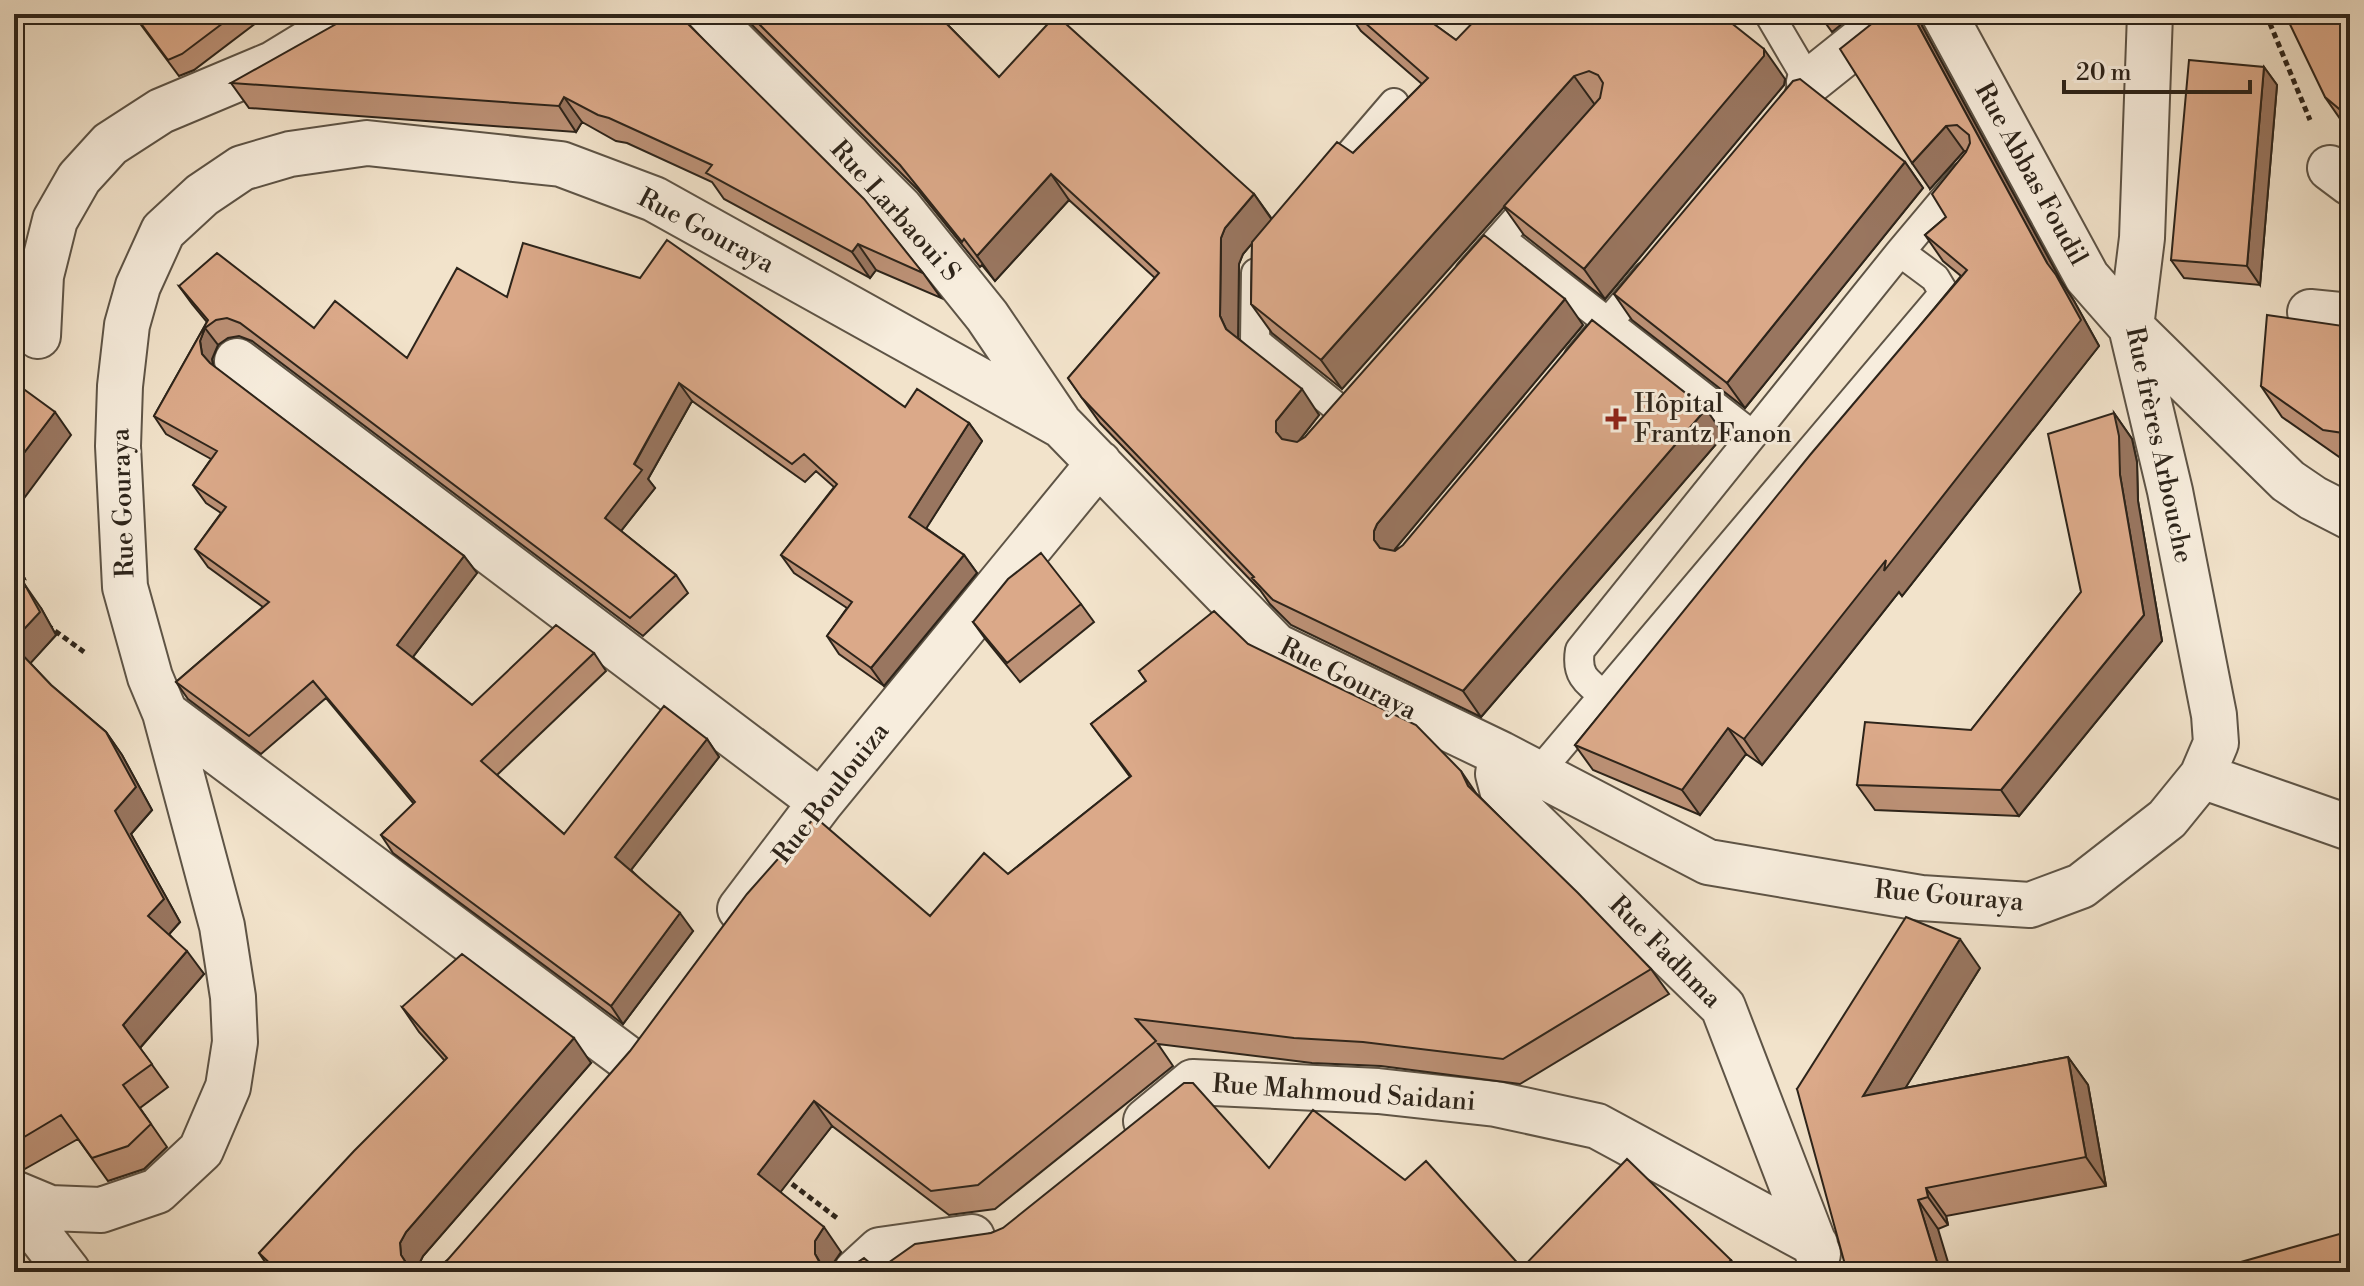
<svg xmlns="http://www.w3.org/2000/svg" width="2364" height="1286" viewBox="0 0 2364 1286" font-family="'Libre Bodoni',serif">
<rect width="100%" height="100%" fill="#f2e3cb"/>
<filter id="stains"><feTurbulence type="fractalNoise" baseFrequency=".0025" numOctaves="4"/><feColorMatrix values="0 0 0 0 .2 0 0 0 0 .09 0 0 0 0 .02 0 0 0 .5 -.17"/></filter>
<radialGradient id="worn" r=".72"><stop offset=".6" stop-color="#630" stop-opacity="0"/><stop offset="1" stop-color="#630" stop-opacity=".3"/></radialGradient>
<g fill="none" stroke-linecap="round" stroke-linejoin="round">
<defs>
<path id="lane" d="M1769,14L1809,82L1800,93
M1327,181L1394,103
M1500,238L1752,435
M1470,272L1538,195
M1256,273L1255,341L1344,413
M1579,357L1647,276
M1604,695C1585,681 1576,674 1580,650L1900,252L1963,177
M1538,773L1944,293L1935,278L1900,252"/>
<path id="street" d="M706,14L900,208L987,316L1058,421
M1944,14L2087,277L2131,327L2288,481L2313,498L2350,517
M1809,82L1894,14
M2330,168L2350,183
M2310,312L2350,316
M38,336L41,276L55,220L79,178L110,144L161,111L273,64L355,14
M237,361L821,802
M165,713L628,1059
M1501,754L1498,774L1503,793L1723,1007L1818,1254
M2202,776L2350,828
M740,909L821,802L1099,463
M1146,1121L1193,1082L1378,1091L1496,1104L1597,1126L1815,1244
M14,1193L50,1208L101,1210L157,1191L201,1150L228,1087L235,1042L233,997L222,926L165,713L150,677L125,587L118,446L120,386L127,325L138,286L163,231L202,195L242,168L290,154L367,143L561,164L654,199L1062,426L1276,646L1501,754L1708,862L1921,898L2030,905L2081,886L2167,819L2202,776L2216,743L2214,715L2170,491L2131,327L2142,238L2150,14
M14,1202L68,1272
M856,1272L880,1250L972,1237"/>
</defs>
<use href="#lane" stroke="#5e5446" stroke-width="32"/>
<use href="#street" stroke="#5e5446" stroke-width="48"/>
<path stroke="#2d241a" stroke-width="5" stroke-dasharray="6 4" stroke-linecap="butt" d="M2266,14L2310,120
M47,625L84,652
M784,1178L837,1218"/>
<use href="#lane" stroke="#f7eddd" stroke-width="28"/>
<use href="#street" stroke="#f7eddd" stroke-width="44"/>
</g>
<path fill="#bc9176" stroke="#2d241a" stroke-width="2" d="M133,14H268L194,70L179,76Z
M682,14V17L923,273L941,298L876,270L870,278L724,199L712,182L627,143L616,141L582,122L576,132L249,108L231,83Z
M741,14H937L999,77L1254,194L1272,219L1353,153L1422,84L1361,31L1349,14H1420L1456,40L1785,79L1784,85L1605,299L1524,235L1504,207L1342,389L1272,333L1251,304L1252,243L1243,254L1239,264L1238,338L1319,415L1299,441L1583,325L1394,550L1724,435L1481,717L1291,625L1270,604L1260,590L1100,423L1068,378L1155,278L1069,200L995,281L982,265L980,267L918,190Z
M1819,14H1854L1832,32Z
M1884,14H1920L1922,26L2061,281L2074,301L2099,346L1902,596L1899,592L1762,765L1746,754L1700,815L1593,770L1575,745L1961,276L1943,261L1925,235L1946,217L1967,151H1964L1930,189Z
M2350,14V129L2343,123L2325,97Z
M2264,67L2277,85L2260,285L2184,278L2171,260Z
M1905,162L1923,188L1745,408L1632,320L1614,294Z
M179,286L407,358L507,297L905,407L969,423L982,441L926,528L964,555L977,573L884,686L839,654L827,636L847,608L794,573L781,555L834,487L816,471L805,482L692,401L648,479L655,488L621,531L676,575L688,593L643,636L252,341L239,336L228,338L218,345L212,359L213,366L464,556L477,573L413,657L472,705L594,653L606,671L497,775L564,834L707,739L719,757L631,870L693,931L623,1024L393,853L381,835L414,804L326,698L261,754L188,699L176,682L263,607L208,567L195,549L221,513L206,503L193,485L211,459L166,434L154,416L207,322L192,304Z
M2350,327V462L2345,461L2282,417L2261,386Z
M2114,413L2132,439L2137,462L2138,501L2162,641L2019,816L1875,810L1857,785L1971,730L2081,592Z
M14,559L25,579L14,576Z
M14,601L41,608L56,635L30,663L51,685L106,732L122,755L152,810L131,834L180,922L169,934L204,974L140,1048L168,1087L140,1108L167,1147L144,1169L108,1181L78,1139L23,1170L14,1157Z
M1081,604L1094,622L1020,682L986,640L973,622Z
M1248,644L1478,795L1651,969L1669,994L1520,1084L1381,1066L1312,1063L1158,1044L1173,1066L995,1209L949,1215L832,1126L780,1192L841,1252L832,1265V1271L843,1272L878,1270L991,1233L1269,1168L1522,1268L1731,1260L1740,1272H272L259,1253L445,1061L419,1032L402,1007L591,1063L423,1256L417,1268L418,1271H432L930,916L1008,874L1130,777L1091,724L1146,681L1139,671Z
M1980,968L1905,1088L2068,1057L2088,1085L2106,1186L1946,1216L1948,1225L1938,1229L1797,1089Z"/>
<path fill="#997660" stroke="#2d241a" stroke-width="2" d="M14,14H24L14,25Z
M1912,14H1920L1922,26L2061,281L2074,301L2099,346L1902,596L1899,592L1762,765L1744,739L2047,263Z
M1764,49L1785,79L1784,85L1605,299L1584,269Z
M2264,67L2277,85L2260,285L2247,266Z
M1574,76L1595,105L1342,389L1321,360Z
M564,97L582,122L576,132L559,106Z
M1946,126L1964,151L1930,189L1912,163Z
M1905,162L1923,188L1745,408L1727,383Z
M1051,174L1069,200L995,281L977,256Z
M1254,194L1272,220L1243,254L1239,264L1238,341L1226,329L1220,316L1221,238L1225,228Z
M858,244L876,270L870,278L852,252Z
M1565,299L1583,325L1395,549L1392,556V565L1374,540V531L1377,524Z
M205,328L218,345L212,359L214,371L202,354L200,341Z
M679,383L692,401L648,479L655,488L617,536L605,518Z
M1302,389L1319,415L1294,447V457L1276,432V421Z
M1706,409L1724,435L1481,717L1463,691Z
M55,412L71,435L19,505L14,498V466Z
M2114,413L2132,439L2137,462L2138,501L2162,641L2019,816L2001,790L2144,615L2120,475Z
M969,423L982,441L922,535L909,517Z
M964,555L977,573L884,686L871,668Z
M464,556L477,573L409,662L397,645Z
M14,559L25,579L14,563Z
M25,585L41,608L56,635L28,666L14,647V640Z
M1728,728L1746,754L1700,815L1682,790Z
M106,732L122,755L152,810L131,834L180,922L164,940L148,916L115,811Z
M707,739L719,757L627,875L615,857Z
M1461,771L1478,796L1468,786Z
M680,913L693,931L623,1024L611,1006Z
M1960,939L1980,968L1883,1124L1863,1096Z
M187,951L204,974L139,1049L123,1025Z
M574,1038L591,1063L423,1256L417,1268L418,1272H412L401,1255L400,1243L406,1232Z
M2068,1057L2088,1085L2106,1186L2086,1157Z
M814,1101L832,1126L775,1199L758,1174Z
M1926,1188L1946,1216L1948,1225L1928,1197Z
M1918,1200L1938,1229L1951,1272H1940Z
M824,1227L841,1252L832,1265V1272H826L815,1254V1241Z"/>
<path fill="#dba989" stroke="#2d241a" stroke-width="2" d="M134,14H235L182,54L168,60Z
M354,14H678L864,199L923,273L858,244L852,252L706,173L712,165L609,118L598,115L564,97L559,106L231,83Z
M749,14H937L999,77L1056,15L1254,194L1225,228L1221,238L1220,316L1226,329L1302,389L1276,421V432L1282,439L1297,442L1305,437L1484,235L1565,299L1377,524L1374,531V540L1380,548L1395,551L1403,545L1592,320L1706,409L1463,691L1273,600L1252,578L1254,577L1082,398L1068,378L1159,273L1051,174L977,256L964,239L962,242L900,165Z
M1355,14H1420L1456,40L1481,14H1720L1764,49V56L1584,269L1504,206L1600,98L1603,83L1598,75L1589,71L1574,76L1321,360L1251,304L1252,242L1337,142L1353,153L1428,78Z
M1884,14H1912L2047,263L2056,275L2081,320L1884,571L1886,560L1744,739L1728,728L1682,790L1575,745L1810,455L1967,270L1925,235L1946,217L1932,194L1966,152L1970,143L1969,135L1957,125L1946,126L1912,163L1840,49Z
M2285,14H2350V118L2325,97Z
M2189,60L2264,67L2247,266L2171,260Z
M1800,79L1905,162L1727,383L1614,294L1793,81Z
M667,240L905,407L917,389L969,423L909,517L964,555L871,668L827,636L852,602L781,555L837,484L804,454L792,464L679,383L634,464L642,470L605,518L676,575L630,618L240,323L227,318L216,320L205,328L200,341L202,354L210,363L464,556L397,645L472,705L556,625L594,653L481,761L564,834L664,706L707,739L615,857L680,913L611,1006L381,835L415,802L313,681L249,736L176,682L269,602L195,549L226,507L193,485L217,451L154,416L208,320L179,286L217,253L314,328L335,301L407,358L457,268L507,297L523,243L640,278Z
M2267,315L2350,327V434L2323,430L2261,386Z
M14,382L55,412L14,466Z
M2114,413L2119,436L2120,475L2144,615L2001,790L1857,785L1865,722L1971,730L2081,592L2048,434Z
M1041,553L1081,604L1007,663L973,622L1008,579Z
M25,585L40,612L14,640V601L21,594Z
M1214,611L1248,644L1416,725L1461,771L1468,786L1578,893L1651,969L1503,1059L1363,1042L1294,1038L1136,1019L1156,1041L978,1185L931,1191L814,1101L758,1174L824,1227L815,1241V1254L821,1265L831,1271L843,1272L864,1258L878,1270L915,1244L991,1233L1003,1228L1184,1083H1193L1269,1168L1313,1110L1405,1180L1426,1161L1522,1268L1627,1159L1731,1260L1720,1272H279L259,1253L354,1151L447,1058L402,1007L462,954L574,1038L406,1232L400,1243L401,1255L408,1266L419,1272L432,1271L444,1264L630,1051L747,894L815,817L930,916L984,853L1008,874L1131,776L1091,724L1146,681L1139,671Z
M14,646L51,685L106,732L136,787L115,811L164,899L148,916L187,951L123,1025L152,1064L123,1085L151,1124L128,1146L92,1158L61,1115L14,1143V890L18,886L14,883Z
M1906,917L1960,939L1863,1096L2068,1057L2086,1157L1926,1188L1928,1197L1918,1200L1940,1272H1847L1797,1089Z
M2350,1231V1272H2210L2209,1271Z
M198,1263L209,1272H190Z"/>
<path fill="#8f2418" stroke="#f7eddd" stroke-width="3" d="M1612 407h8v8h8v8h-8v8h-8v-8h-8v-8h8z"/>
<g text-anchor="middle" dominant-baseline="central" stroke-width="6" stroke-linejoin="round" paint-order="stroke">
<g font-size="26" fill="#2d241a" stroke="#f7eddd">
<text transform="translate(2031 174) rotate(61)">Rue Abbas Foudil</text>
<text transform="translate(895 211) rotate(48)">Rue Larbaoui S</text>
<text transform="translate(706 231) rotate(28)">Rue Gouraya</text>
<text transform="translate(2159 445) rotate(78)">Rue frères Arbouche</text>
<text transform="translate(123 503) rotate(-92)">Rue Gouraya</text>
<text transform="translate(1348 679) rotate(27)">Rue Gouraya</text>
<text transform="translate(831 793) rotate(-52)">Rue Boulouiza</text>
<text transform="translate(1949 896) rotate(5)">Rue Gouraya</text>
<text transform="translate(1665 952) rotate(45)">Rue Fadhma</text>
<text transform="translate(1344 1093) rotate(4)">Rue Mahmoud Saidani</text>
</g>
<g font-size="26" fill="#2d241a" stroke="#f7eddd" text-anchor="start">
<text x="1634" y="404">Hôpital<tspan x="1634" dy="30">Frantz Fanon</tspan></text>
</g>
</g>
<rect width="2364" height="1286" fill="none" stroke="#f2e3cb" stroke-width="48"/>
<rect x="16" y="16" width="2332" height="1254" fill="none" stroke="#2d241a" stroke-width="4"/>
<rect x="24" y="24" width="2316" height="1238" fill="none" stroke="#2d241a" stroke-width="2"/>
<path d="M2064 80v12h186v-12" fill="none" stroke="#2d241a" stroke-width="4"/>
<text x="2076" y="80" font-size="24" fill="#2d241a" stroke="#f7eddd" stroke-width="6" paint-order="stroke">20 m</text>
<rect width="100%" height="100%" filter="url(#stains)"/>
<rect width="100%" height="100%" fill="url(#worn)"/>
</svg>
